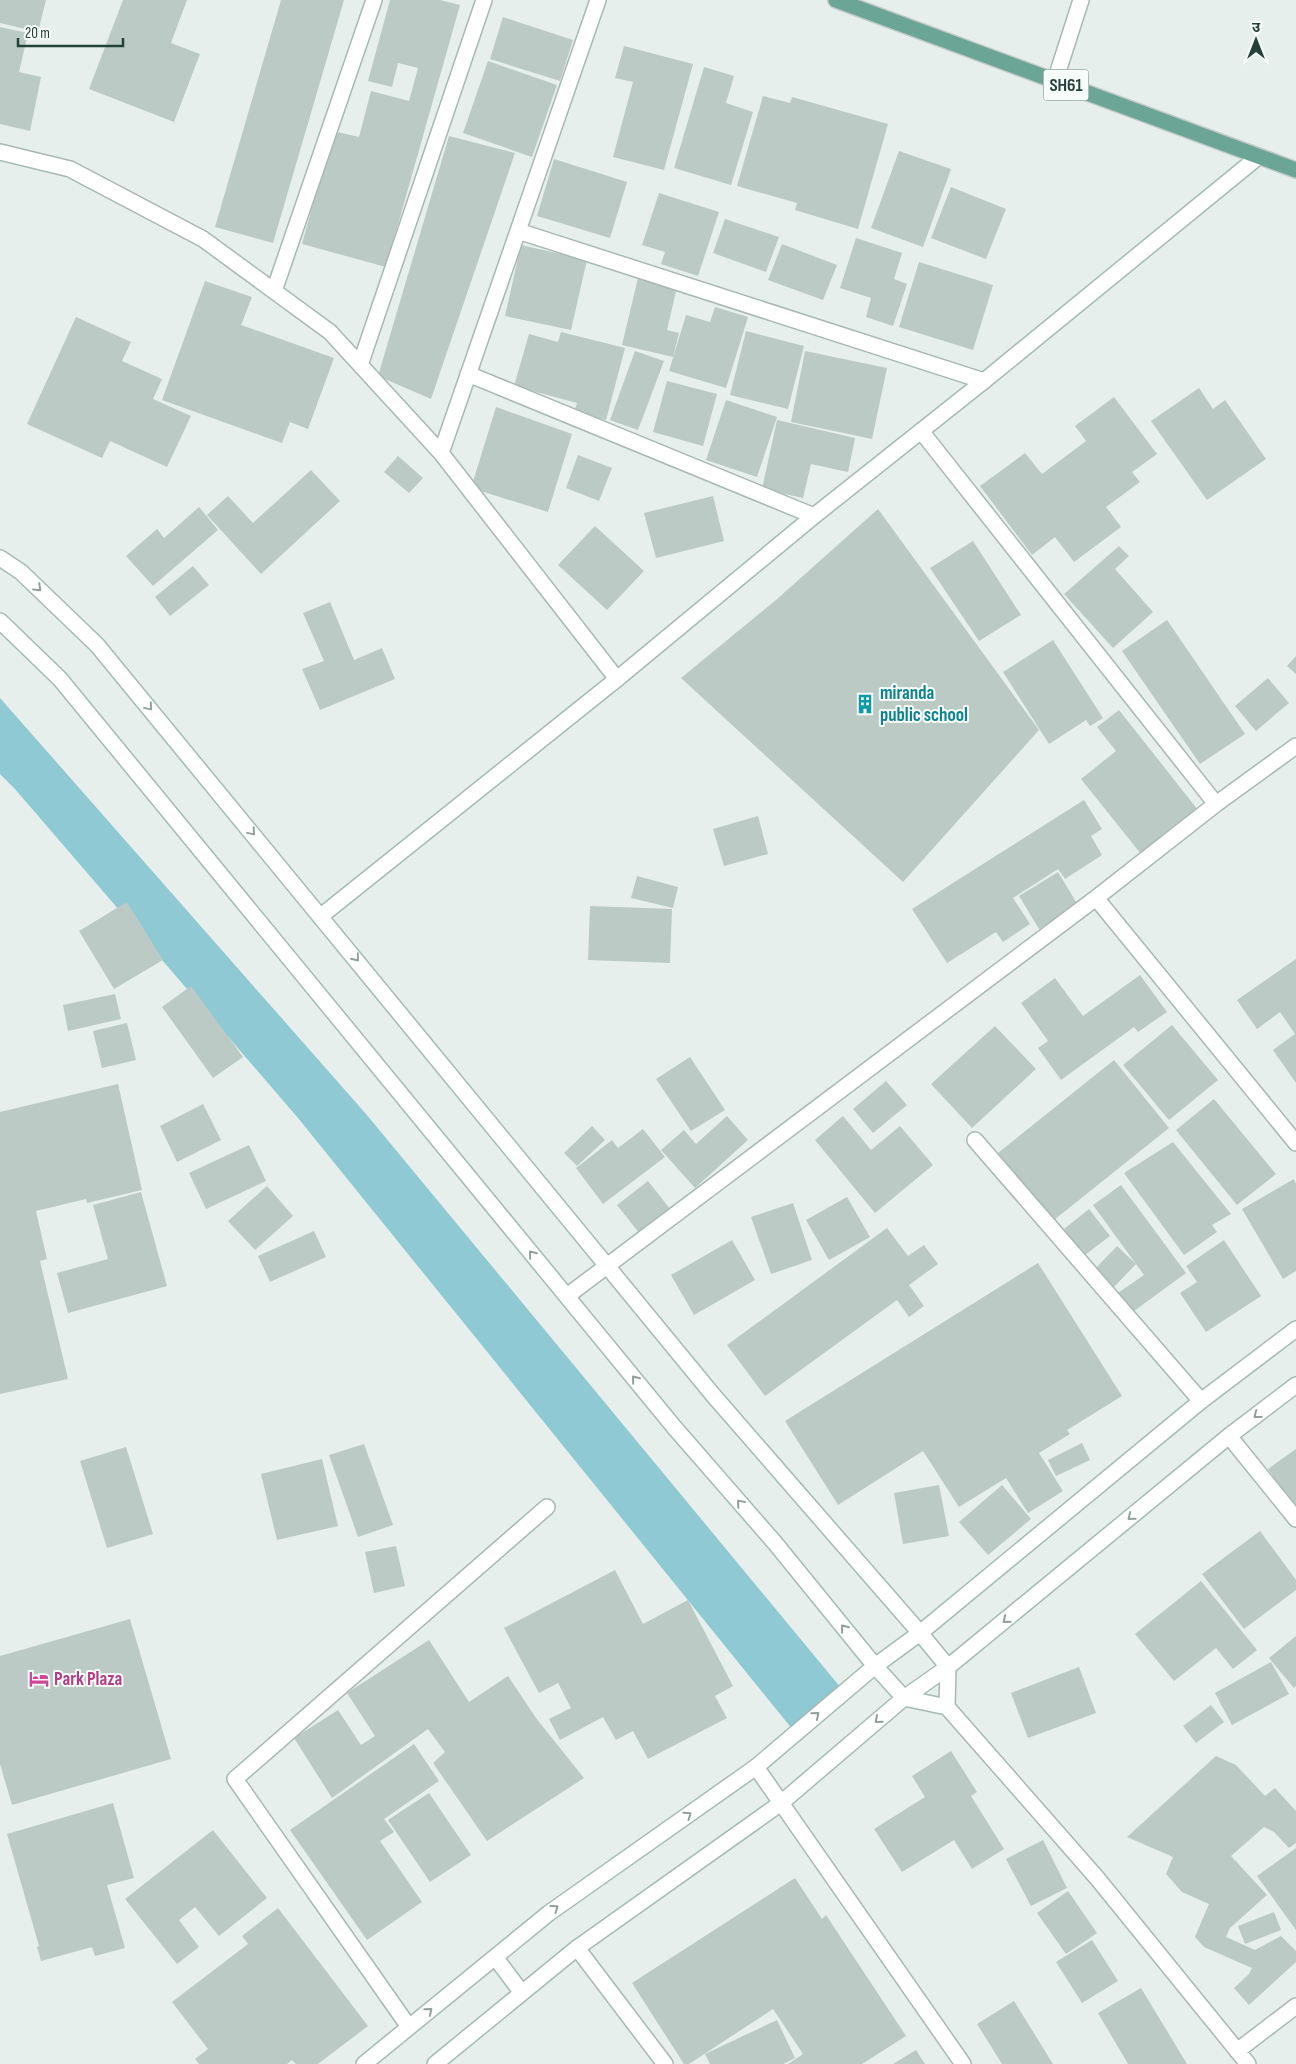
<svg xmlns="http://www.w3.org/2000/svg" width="1296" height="2064" viewBox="0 0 1296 2064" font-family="'Sofia Sans Condensed','Noto Sans Devanagari',sans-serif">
<rect width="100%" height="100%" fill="#e6efeb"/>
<path fill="#8ec9d4" d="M0,698L366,1114L841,1688L793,1730L298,1118L15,789L0,774Z"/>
<path fill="#bbcac4" d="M0,0H46L38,32L0,23Z
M123,0H187L171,43L200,54L174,122L89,89Z
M281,0H344L273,243L215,227Z
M390,0H440L460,5L386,267L302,244L333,131L359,137L371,91L409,101L418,68L398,63L392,87L368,81Z
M503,17L573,40L560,81L490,59Z
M0,27L28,33L19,72L41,77L30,131L0,124Z
M624,46L693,64L664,170L613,157L633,82L615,78Z
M488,61L557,85L532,157L463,133Z
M704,67L734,76L726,103L753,112L731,185L674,168Z
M763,96L790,103L792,97L888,124L858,229L795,210L797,203L737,186Z
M449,136L515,153L431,399L378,376Z
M899,151L951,169L923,247L871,228Z
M554,159L627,182L610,238L537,216Z
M951,187L1006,209L986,259L931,238Z
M659,193L719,212L698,276L661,264L665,252L642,245Z
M725,219L779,237L766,272L713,253Z
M856,238L902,253L894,279L907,284L893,326L866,317L871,298L840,288Z
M782,244L837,265L823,300L768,280Z
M521,245L587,260L571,330L505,316Z
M919,262L993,285L973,350L899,327Z
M638,278L677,287L667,330L679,333L673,357L622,345Z
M205,281L252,297L241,325L334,358L308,429L290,422L282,443L162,400Z
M715,307L748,317L726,388L669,371L686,315L710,322Z
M76,317L131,342L122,361L162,379L153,399L191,416L167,467L110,441L102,458L27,424Z
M746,331L804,346L788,409L730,395Z
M561,332L625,348L606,420L574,412L577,403L514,386L529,334L558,342Z
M635,351L664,361L638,430L610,420Z
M805,351L887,368L872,439L791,422Z
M667,381L717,394L703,446L653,432Z
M1199,388L1213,409L1225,400L1266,459L1207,500L1151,421Z
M1114,397L1157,454L1132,472L1140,482L1106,507L1121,527L1074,562L1055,537L1032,555L980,486L1025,453L1042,474L1086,441L1075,426Z
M726,400L777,417L757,477L706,460Z
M496,407L572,434L548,512L471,488Z
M777,420L855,438L848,472L811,464L803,498L762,489Z
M578,455L612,468L599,501L566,488Z
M398,456L423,478L409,493L384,472Z
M311,470L340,501L261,574L207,515L228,496L253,523Z
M713,496L724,541L656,558L644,513Z
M199,507L218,530L153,586L126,556L157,529L164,538Z
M878,509L1039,730L903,882L681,678L776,600Z
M595,526L644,571L607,610L558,565Z
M973,541L1021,615L979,641L930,568Z
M1119,546L1129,556L1115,569L1153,612L1113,648L1064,594Z
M193,566L209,585L170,616L155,597Z
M330,602L354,660L382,648L395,679L320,710L302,669L324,661L303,613Z
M1167,620L1245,734L1200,764L1122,651Z
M1053,640L1103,718L1090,726L1086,720L1049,744L1003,672Z
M1296,656V674L1287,666Z
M1268,678L1289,703L1256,731L1235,706Z
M1119,710L1198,810L1141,854L1081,779L1116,751L1097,727Z
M1084,800L1102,829L1091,836L1102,855L1065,879L1058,869L1013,898L1030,924L1003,942L996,932L947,963L912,909Z
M758,816L768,854L724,866L713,829Z
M1058,872L1078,905L1039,929L1019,896Z
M637,876L678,887L673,908L631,898Z
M127,902L163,960L114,989L79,931Z
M590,906L672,909L670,963L588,960Z
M1296,959V1083L1273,1050L1295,1034L1280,1012L1257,1029L1237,1000Z
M1140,975L1167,1012L1138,1032L1134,1027L1061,1080L1038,1048L1048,1041L1021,1003L1055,978L1083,1016Z
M191,986L243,1057L213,1078L162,1007Z
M115,994L121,1019L68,1031L63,1005Z
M127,1023L136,1060L102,1068L93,1031Z
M1172,1025L1218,1080L1169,1120L1123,1065Z
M995,1026L1036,1069L972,1128L931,1084Z
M690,1057L725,1110L691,1131L656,1079Z
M1114,1060L1169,1128L1054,1220L998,1153Z
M886,1081L907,1105L873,1133L853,1109Z
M118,1084L142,1190L87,1203L86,1199L36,1211L47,1259L40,1261L68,1379L0,1394V1112Z
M1214,1099L1276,1174L1237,1205L1176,1130Z
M203,1104L221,1140L177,1162L160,1126Z
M727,1116L748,1140L695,1188L661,1150L684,1130L696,1144Z
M843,1116L871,1150L900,1126L933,1165L875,1213L815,1140Z
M592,1126L605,1140L577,1166L564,1153Z
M643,1129L665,1157L603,1204L576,1168L612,1140L618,1148Z
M1173,1142L1231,1214L1212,1225L1217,1232L1184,1255L1124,1173Z
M249,1145L266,1181L206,1209L189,1173Z
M1294,1179L1296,1184V1271L1283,1279L1242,1209Z
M648,1181L671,1210L640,1234L617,1205Z
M1121,1185L1186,1273L1130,1314L1115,1295L1144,1275L1093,1205Z
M267,1186L293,1216L255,1250L228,1221Z
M141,1192L167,1286L68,1313L57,1273L108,1259L93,1205Z
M847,1197L870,1237L829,1260L806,1220Z
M793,1203L812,1260L771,1274L751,1217Z
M1089,1209L1110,1236L1085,1255L1064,1229Z
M887,1228L908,1256L924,1245L938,1264L909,1285L924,1306L909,1317L897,1300L765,1396L727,1345Z
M314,1231L326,1257L270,1282L258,1256Z
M732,1240L755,1280L694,1315L671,1275Z
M1224,1240L1261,1296L1206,1332L1180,1293L1197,1282L1186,1266Z
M1117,1246L1136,1264L1114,1287L1095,1269Z
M1038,1263L1122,1396L1067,1430L1070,1434L1039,1453L1063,1491L1028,1513L1006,1478L959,1507L923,1451L838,1505L785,1421Z
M1082,1443L1090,1460L1056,1476L1048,1460Z
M364,1444L393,1525L358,1537L329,1455Z
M126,1447L153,1534L107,1548L80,1461Z
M1296,1449V1509L1268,1469Z
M322,1459L338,1526L277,1540L261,1474Z
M939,1485L949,1536L903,1544L894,1493Z
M1002,1485L1031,1519L988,1555L959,1522Z
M1260,1531L1296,1580V1590L1244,1629L1202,1574Z
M396,1546L405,1586L374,1593L365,1552Z
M615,1570L643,1624L688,1600L733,1686L715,1696L727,1718L648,1759L633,1731L616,1740L603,1717L560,1740L549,1719L571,1708L558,1683L539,1693L504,1628Z
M1201,1581L1257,1650L1233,1669L1216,1648L1174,1681L1135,1634Z
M130,1619L171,1759L12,1805L0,1764V1656Z
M1296,1636V1686L1294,1688L1269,1658Z
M429,1640L469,1702L508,1676L536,1718L584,1778L487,1841L433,1763L445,1752L428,1729L332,1798L294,1738L338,1710L361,1745L375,1736L347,1693Z
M1271,1662L1289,1694L1232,1725L1215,1693Z
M1079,1667L1096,1713L1028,1738L1011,1693Z
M1211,1705L1224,1722L1196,1743L1183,1726Z
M414,1744L439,1781L384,1819L394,1832L380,1841L422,1902L367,1940L290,1830Z
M951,1751L977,1792L971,1796L1004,1849L972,1869L954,1840L902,1872L874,1829L925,1797L912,1776Z
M1216,1756L1236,1765L1265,1796L1275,1788L1296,1811V1843L1289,1848L1274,1832L1264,1827L1231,1856L1267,1895L1230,1928L1226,1937L1255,1950L1281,1936L1296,1951V1962L1249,2005L1234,1988L1249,1974L1252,1968L1204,1947L1195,1937L1209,1904L1182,1892L1166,1874L1173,1857L1127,1837Z
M429,1793L471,1855L430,1882L388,1820Z
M113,1803L134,1878L107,1885L125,1948L95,1956L92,1947L41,1961L37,1947L39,1946L7,1834Z
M213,1830L267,1898L219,1936L195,1907L179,1920L199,1947L177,1964L125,1899Z
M1043,1840L1067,1888L1031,1906L1006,1859Z
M1296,1848V1930L1257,1876Z
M795,1878L822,1919L826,1915L906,2036L862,2064H788L803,2054L773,2009L689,2064H684L632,1983Z
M1068,1891L1097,1933L1066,1954L1037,1913Z
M278,1908L368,2026L318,2064H296L292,2060L287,2064H199L195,2059L208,2049L172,2002L248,1944L242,1936Z
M1274,1912L1281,1930L1245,1944L1238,1926Z
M1092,1940L1118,1981L1082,2003L1056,1962Z
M1141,1988L1187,2064H1128L1098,2013Z
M1014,2001L1053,2064H1002L977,2024Z
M777,2020L795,2058L783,2064H710L705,2054Z
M916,2050L925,2064H893Z"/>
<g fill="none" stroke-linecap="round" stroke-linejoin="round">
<defs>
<path id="lane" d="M1055,81L1081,0"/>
<path id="street" d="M0,152L70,169L203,239L330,332L441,453L617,679
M518,231L984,381
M274,291L374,0
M360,365L484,0
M468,374L814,516
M921,431L1216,804
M441,453L598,0
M1096,898L1296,1143
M975,1140L1201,1401
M567,1296L1096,898L1216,804L1296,746
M1229,1436L1296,1519
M947,1707L1097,1878L1248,2064
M756,1767L963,2064
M577,1948L665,2064
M409,2027L235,1779L547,1507
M1237,2051L1296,2006"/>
<path id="secondary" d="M0,558L21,572L97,645L713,1395L920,1633L948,1667L947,1707L904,1698L875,1666L775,1543L674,1427L60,679L0,621
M321,916L617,679L814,516L984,381L1258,157
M495,1957L522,1993
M364,2064L549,1913L756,1767L875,1666L920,1633L1201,1401L1296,1329
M435,2064L577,1948L781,1803L904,1698L948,1667L1229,1436L1296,1385"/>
<path id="primary" d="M836,0L1296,170"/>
</defs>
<use href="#lane" stroke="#a8b8b2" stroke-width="18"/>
<use href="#street" stroke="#a8b8b2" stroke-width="18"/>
<use href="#secondary" stroke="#a4bbb3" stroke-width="18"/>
<use href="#primary" stroke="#c2cac8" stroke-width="18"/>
<use href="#lane" stroke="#fff" stroke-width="15"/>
<use href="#street" stroke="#fff" stroke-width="15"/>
<use href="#secondary" stroke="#fff" stroke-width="15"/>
<use href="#primary" stroke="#6aa596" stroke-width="15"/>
</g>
<defs><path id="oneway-chevron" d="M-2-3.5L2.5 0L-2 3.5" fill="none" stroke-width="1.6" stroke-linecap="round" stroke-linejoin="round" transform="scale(1.25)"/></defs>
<g stroke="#92a09c">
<use href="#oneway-chevron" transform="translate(38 588) rotate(44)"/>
<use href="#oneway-chevron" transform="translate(149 707) rotate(50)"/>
<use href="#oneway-chevron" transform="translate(252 832) rotate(50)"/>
<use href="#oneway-chevron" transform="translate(356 958) rotate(51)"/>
<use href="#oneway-chevron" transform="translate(532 1254) rotate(-129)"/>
<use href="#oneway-chevron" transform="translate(635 1379) rotate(-129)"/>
<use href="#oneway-chevron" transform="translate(1257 1415) rotate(142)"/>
<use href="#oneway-chevron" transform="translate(740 1503) rotate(-131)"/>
<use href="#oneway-chevron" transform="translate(1131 1517) rotate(141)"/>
<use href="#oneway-chevron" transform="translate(1006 1620) rotate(141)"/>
<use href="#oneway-chevron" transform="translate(844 1628) rotate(-129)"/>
<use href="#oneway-chevron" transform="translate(816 1715) rotate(-40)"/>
<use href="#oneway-chevron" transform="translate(878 1720) rotate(139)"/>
<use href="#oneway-chevron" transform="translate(688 1815) rotate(-35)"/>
<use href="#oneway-chevron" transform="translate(555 1908) rotate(-36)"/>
<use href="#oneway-chevron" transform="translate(429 2011) rotate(-39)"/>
</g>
<defs>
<symbol id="building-bare" viewBox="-9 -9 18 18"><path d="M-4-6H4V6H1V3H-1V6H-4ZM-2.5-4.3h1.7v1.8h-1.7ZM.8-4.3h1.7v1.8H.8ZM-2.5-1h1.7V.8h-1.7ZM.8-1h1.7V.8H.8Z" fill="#0f9aa8" stroke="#f7fbf9" stroke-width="2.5" paint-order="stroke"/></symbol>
<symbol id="hotel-bare" viewBox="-9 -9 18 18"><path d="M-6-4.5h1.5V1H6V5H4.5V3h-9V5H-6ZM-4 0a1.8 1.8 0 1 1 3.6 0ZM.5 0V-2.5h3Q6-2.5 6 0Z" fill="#d1479c" stroke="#f7fbf9" stroke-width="2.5" paint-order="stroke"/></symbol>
</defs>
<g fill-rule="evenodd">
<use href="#building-bare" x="851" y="690" width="28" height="28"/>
<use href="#hotel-bare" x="25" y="1665" width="28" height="28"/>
</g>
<g text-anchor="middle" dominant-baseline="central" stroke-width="4" stroke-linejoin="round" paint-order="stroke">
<rect fill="#f7fbf9" stroke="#637a73" stroke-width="1" x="1043.5" y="69.5" width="45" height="31" rx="4"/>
<g font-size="18" font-weight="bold" fill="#24423a">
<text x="1066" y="85">SH61</text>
</g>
<g font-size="19" font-weight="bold" fill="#0d838f" stroke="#f7fbf9" text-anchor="start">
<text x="880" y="693">miranda<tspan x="880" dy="22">public school</tspan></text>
</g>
<g font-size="19" font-weight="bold" fill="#b23c85" stroke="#f7fbf9" text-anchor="start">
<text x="54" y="1679">Park Plaza</text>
</g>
</g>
<g transform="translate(1256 40)" stroke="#f7fbf9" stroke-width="4" paint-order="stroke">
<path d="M0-4L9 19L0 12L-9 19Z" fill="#24423a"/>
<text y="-8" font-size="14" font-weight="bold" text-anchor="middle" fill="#24423a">उ</text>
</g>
<path d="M18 38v8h105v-8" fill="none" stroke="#24423a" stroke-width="2.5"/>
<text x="25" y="38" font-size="15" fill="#24423a" stroke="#f7fbf9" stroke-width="4" paint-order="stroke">20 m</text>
</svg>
